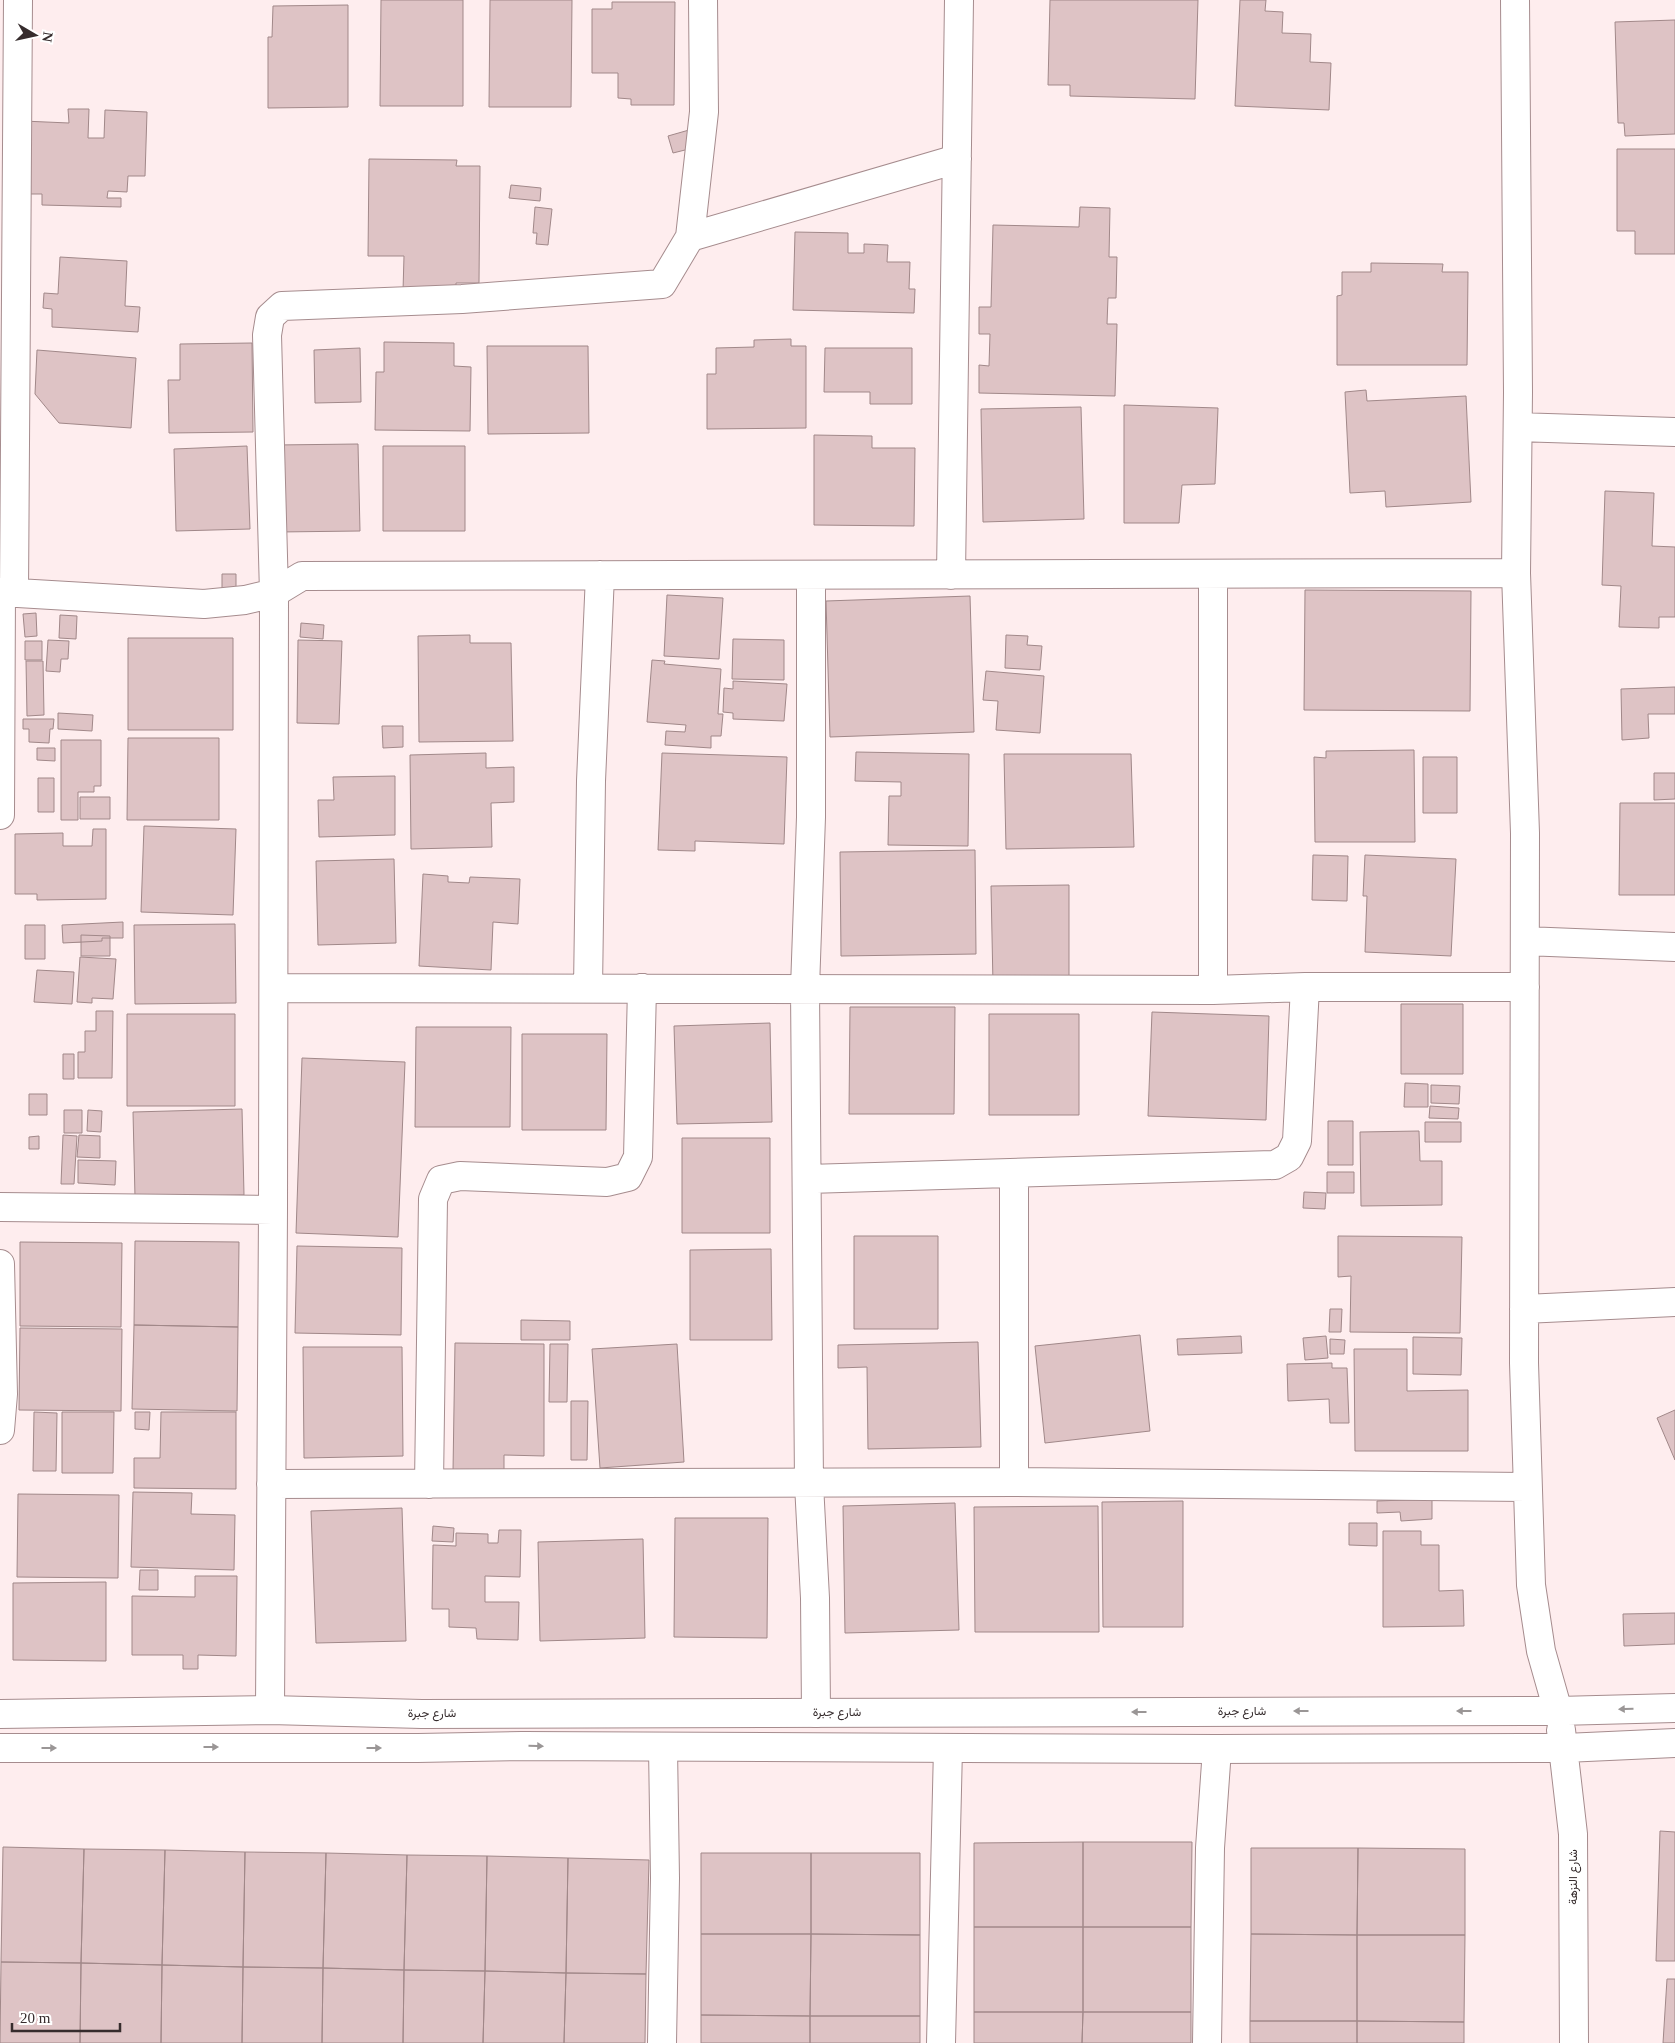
<svg xmlns="http://www.w3.org/2000/svg" width="1675" height="2043" viewBox="0 0 1675 2043" font-family="'Times New Roman',Vazirmatn,serif">
<rect width="100%" height="100%" fill="#feedee"/>
<path fill="#dec3c5" stroke="#a18889" d="M381,0H463V106H380Z
M490,0H572L571,107H489Z
M1050,0H1198L1195,99L1070,96V85H1048Z
M1240,0H1266L1265,11L1283,12L1282,33L1311,34L1310,62L1331,63L1329,110L1235,106Z
M612,2H675L674,105H631V99L618,98V73H592V9H612Z
M348,5V107L268,108V37H272L273,6Z
M1675,20V134L1625,136L1624,123H1618L1615,22Z
M68,109H89L88,138H104L105,110L147,112L145,176H128L127,192L108,191L107,198H121V207L42,205V194H21L23,121L69,123Z
M689,130L693,148L673,153L668,136Z
M1617,149H1675V254H1635V231H1617Z
M369,159L457,160L456,166H480L479,283H456V291H403L404,256H368Z
M511,185L541,188L540,201L509,198Z
M535,207L552,209L548,245L536,244L537,233H533Z
M1080,207L1110,208L1109,257H1117L1116,298H1108L1107,324H1117L1115,396L979,393V365L989,366L990,334H979V307H991L993,225L1079,227Z
M795,232L848,233V253H864V244L888,245L887,262H910L909,289H915L914,313L793,310Z
M60,257L127,261L125,306L140,307L138,332L52,327V309L43,308L44,293L58,294Z
M1371,263L1443,264L1442,272H1468L1467,365H1337V296L1342,295V272H1371Z
M791,339V346H806V428L707,429V374H716V348L754,347V340Z
M384,342L454,343V366L471,367L470,431L375,430L376,372H384Z
M252,343L253,432L169,433L168,380H180V344Z
M487,346H588L589,433L488,434Z
M360,348L361,402L315,403L314,350Z
M825,348H912V404H870V392H824Z
M37,350L136,358L131,428L59,423L35,394Z
M1366,390L1367,401L1466,396L1471,502L1386,507L1385,491L1350,493L1345,392Z
M1124,405L1218,408L1215,484L1182,485L1179,523H1124Z
M1081,407L1084,519L983,522L981,409Z
M814,435L872,436V448H915L914,526L814,525Z
M358,444L360,531L278,532L276,445Z
M247,446L250,529L176,531L174,449Z
M383,446H465V531H383Z
M1605,491L1654,493L1652,546L1675,547V617H1659V628L1619,627L1621,586L1602,585Z
M222,574H236V589H222Z
M1305,590L1471,591L1470,711L1304,710Z
M667,595L723,598L719,659L664,656Z
M970,596L974,732L830,737L826,601Z
M36,613L37,636L25,637L23,614Z
M60,615L77,616L76,639L59,638Z
M301,623L324,625L323,639L300,637Z
M470,635V643H511L513,741L419,742L418,636Z
M1006,635L1028,636L1027,645L1042,646L1040,670L1005,668Z
M128,638H233V730H128Z
M733,639L784,640V680L732,679Z
M48,640L69,641L68,659H61L60,672L46,671Z
M298,640L342,641L339,724L297,723Z
M25,641H42V660H25Z
M652,660L665,661L664,664L721,669L718,714H723L721,736H711V748L665,745L666,731L685,732L686,725L647,722Z
M26,661H43L44,715L27,716Z
M986,671L1044,676L1040,733L996,730L998,701L983,700Z
M733,681L787,684L784,721L733,719V713L723,712L724,688L733,689Z
M1675,687V714H1648L1649,738L1622,740L1621,689Z
M58,713L93,715L92,731L58,729Z
M23,719H54L53,729H50L49,743L29,742V729H23Z
M382,726H403V747L383,748Z
M128,738H219V820H127Z
M61,740H101V786H94V792H78V820H61Z
M37,748H55V761L37,760Z
M1414,750L1415,842H1315L1314,757L1326,758V751Z
M856,752L969,754L968,846L888,845L889,796H901V782L855,781Z
M486,753V768L514,767V802L491,803L492,847L411,849L410,755Z
M662,753L787,757L784,844L695,841V851L658,850Z
M1004,754H1131L1134,847L1006,849Z
M1423,757H1457V813H1423Z
M1654,773H1675V799L1654,800Z
M395,776V835L319,837L318,800H334L333,777Z
M38,778H54V812H38Z
M80,797H110V819H80Z
M1620,803H1675V895H1619Z
M144,826L236,829L233,915L141,912Z
M93,829H106V899L37,900V894H15V834L63,833V846H92Z
M975,850L976,954L841,956L840,852Z
M1313,855L1348,856L1347,901L1312,900Z
M1365,855L1456,859L1451,956L1365,952L1367,896H1363Z
M394,859L396,943L318,945L316,861Z
M423,874L448,876V882L469,883L470,877L520,879L518,924L493,922L491,970L419,966Z
M1069,885V985H993L991,886Z
M123,922V938H102V941L63,943L62,925Z
M235,924L236,1003L135,1004L134,925Z
M25,925H45V959H25Z
M81,935L110,936V956H81Z
M80,957L116,959L113,999L92,998V1003L77,1002Z
M37,970L74,972L72,1004L34,1002Z
M1401,1004H1463V1074H1401Z
M850,1007H955L954,1114H849Z
M96,1011H113L112,1078H78V1052H85V1031H96Z
M1152,1012L1269,1016L1266,1120L1148,1116Z
M127,1014H235V1106H127Z
M989,1014H1079V1115H989Z
M770,1023L772,1122L677,1124L674,1026Z
M416,1027H511L510,1127H415Z
M522,1034H607L606,1130H522Z
M63,1054H74V1079H63Z
M302,1058L405,1062L398,1237L296,1233Z
M1405,1083L1428,1084V1107H1404Z
M1431,1085L1460,1086L1459,1104L1431,1103Z
M29,1094H47V1115H29Z
M1430,1106L1459,1108L1458,1119L1429,1118Z
M242,1109L244,1195L135,1197L133,1112Z
M64,1110H82V1133H64Z
M88,1110L102,1111L101,1132L87,1131Z
M1328,1121H1353V1165H1328Z
M1425,1122H1461V1142H1425Z
M1419,1131L1420,1161H1442V1205L1361,1206L1360,1132Z
M63,1135L77,1136L74,1184H61Z
M79,1135L100,1136V1158L77,1157Z
M39,1136V1149H29V1137Z
M682,1138H770V1233H682Z
M78,1160L116,1161L115,1185L78,1183Z
M1327,1172H1354V1193H1327Z
M1304,1192L1326,1193L1325,1209L1303,1208Z
M854,1236H938V1329H854Z
M1338,1236L1462,1237L1460,1333L1350,1332L1351,1276L1338,1277Z
M135,1241L239,1242L238,1327L134,1325Z
M20,1242L122,1243L121,1327L20,1326Z
M297,1246L402,1248L401,1335L295,1333Z
M771,1249L772,1340H690V1250Z
M1330,1309H1342L1341,1332H1329Z
M521,1320L570,1321V1340H521Z
M134,1325L238,1327L237,1411L132,1409Z
M20,1328L122,1329L121,1411L19,1410Z
M1140,1335L1150,1431L1045,1443L1035,1346Z
M1241,1336L1242,1353L1178,1355L1177,1339Z
M1326,1336L1328,1358L1305,1360L1303,1338Z
M1413,1337L1462,1338L1461,1375L1413,1374Z
M1330,1339L1345,1340L1344,1354H1330Z
M978,1342L981,1447L868,1449L867,1367L838,1368V1345Z
M455,1343L544,1344V1456L504,1455V1471H453Z
M550,1344H568L567,1402H549Z
M677,1344L684,1462L600,1468L592,1349Z
M303,1347H402L403,1456L304,1458Z
M1354,1349H1407V1391L1468,1390V1451H1355Z
M1332,1363V1368H1347L1349,1423H1330L1329,1399L1288,1401L1287,1364Z
M571,1401H588L587,1460H571Z
M1675,1410V1460L1657,1418Z
M34,1412L57,1413L56,1471H33Z
M62,1412H114L113,1473H62Z
M135,1412H150L149,1430L135,1429Z
M161,1412H236V1489L134,1488V1458H160Z
M133,1492L192,1493L191,1514L235,1515L234,1570L131,1567Z
M18,1494L119,1495L118,1578L17,1577Z
M1432,1499V1519L1401,1521L1400,1512L1377,1513V1501Z
M1183,1501V1627H1103L1102,1502Z
M955,1503L959,1630L845,1633L843,1506Z
M1098,1506L1099,1632H975L974,1507Z
M402,1508L406,1641L316,1643L311,1511Z
M675,1518H768L767,1638L674,1637Z
M1349,1523H1377V1546L1349,1545Z
M433,1526L454,1528L453,1542L432,1541Z
M499,1530H521L520,1577L485,1576V1602H519L518,1640L477,1639L476,1628L449,1627V1609H432L433,1545L456,1546V1533L488,1534V1543H498Z
M1383,1531H1421V1545H1439V1591L1463,1590L1464,1626L1383,1627Z
M643,1539L645,1638L540,1641L538,1542Z
M140,1570H158V1590H139Z
M195,1576H237L236,1656L198,1655V1669H183V1655H132V1596L195,1597Z
M106,1582V1661L13,1660V1583Z
M1675,1613V1644L1624,1646L1623,1614Z
M1660,1831L1675,1832V1961H1656Z
M1083,1842V1927H974V1843Z
M1083,1842H1192L1191,1927H1083Z
M3,1847L84,1849L81,1963L1,1962Z
M1251,1848H1358L1357,1935L1251,1934Z
M1358,1848L1465,1849V1935H1357Z
M84,1849L165,1850L162,1965L81,1963Z
M165,1850L245,1852L243,1967L162,1965Z
M245,1852L326,1853L323,1968L243,1967Z
M326,1853L407,1855L404,1970L323,1968Z
M701,1853H811V1934H701Z
M811,1853H920V1935L811,1934Z
M407,1855L487,1856L485,1971L404,1970Z
M487,1856L568,1858L566,1973L485,1971Z
M568,1858L649,1860L646,1974L566,1973Z
M974,1927H1083V2012H974Z
M1083,1927H1191V2012H1083Z
M701,1934H811L810,2016L701,2015Z
M811,1934L920,1935V2016H810Z
M1251,1934L1357,1935V2021H1250Z
M1357,1935H1465L1464,2022L1357,2021Z
M1,1962L81,1963L80,2043H0Z
M81,1963L162,1965L161,2043H80Z
M162,1965L243,1967L242,2043H161Z
M243,1967L323,1968L322,2043H242Z
M323,1968L404,1970L403,2043H322Z
M404,1970L485,1971L483,2043H403Z
M485,1971L566,1973L564,2043H483Z
M566,1973L646,1974L645,2043H564Z
M1667,1979H1675V2043H1663Z
M974,2012H1083L1082,2043H974Z
M1083,2012H1191V2043H1082Z
M701,2015L810,2016V2043H701Z
M810,2016H920V2043H810Z
M1250,2021H1357V2043H1250Z
M1357,2021L1464,2022V2043H1357Z"/>
<g fill="none" stroke-linecap="round" stroke-linejoin="round">
<defs>
<path id="minor" d="M1515,0L1518,392L1516,573L1525,833L1524,1363L1531,1585L1541,1651L1558,1711
M690,237L957,159
M1518,427L1675,432
M811,575V817L805,988L809,1484L815,1598L816,1713
M951,575L959,0
M0,592L204,604L245,600L274,593L302,576L1516,573
M14,592L18,0
M0,815L1,592
M1525,941L1675,947
M274,988L1213,990L1305,987H1525
M588,988L591,781L600,575
M1213,990V574
M1014,1174V1482
M808,1179L1275,1165L1289,1157L1297,1141L1305,987
M0,1207L273,1210
M0,1264L3,1394L0,1430
M1524,1309L1675,1302
M271,1484L1014,1482L1527,1487
M429,1484L433,1199L441,1180L460,1176L607,1182L628,1177L638,1157L642,988
M270,1710L273,1210L274,593L267,335L270,317L282,306L462,299L662,284L690,237L704,112L703,0
M662,2043L665,1878L663,1747
M941,2043L948,1748
M1207,2043L1210,1848L1217,1749"/>
<path id="tertiary" d="M0,1714L270,1710L422,1714L1558,1711L1675,1708
M1561,1730L1573,1834L1574,2043
M0,1748H418L522,1746L1217,1749L1565,1748L1675,1743"/>
</defs>
<use href="#minor" stroke="#a68c8e" stroke-width="30"/>
<use href="#tertiary" stroke="#a68c8e" stroke-width="30"/>
<use href="#minor" stroke="#fff" stroke-width="28"/>
<use href="#tertiary" stroke="#fff" stroke-width="28"/>
</g>
<defs><path id="oneway-solid" d="M-6-.8H1V-3.2L6.5 0L1 3.2V.8H-6Z" transform="scale(1.25)"/></defs>
<g fill="#9a9696">
<use href="#oneway-solid" transform="translate(1626 1709) rotate(178)"/>
<use href="#oneway-solid" transform="translate(1301 1711) rotate(180)"/>
<use href="#oneway-solid" transform="translate(1464 1711) rotate(-180)"/>
<use href="#oneway-solid" transform="translate(1139 1712) rotate(180)"/>
<use href="#oneway-solid" transform="translate(536 1746) rotate(1)"/>
<use href="#oneway-solid" transform="translate(211 1747)"/>
<use href="#oneway-solid" transform="translate(49 1748)"/>
<use href="#oneway-solid" transform="translate(374 1748)"/>
</g>
<g text-anchor="middle" dominant-baseline="central" stroke-width="4" stroke-linejoin="round" paint-order="stroke">
<g font-size="12" fill="#362c2d" stroke="#fff">
<text x="1242" y="1711">شارع جبرة</text>
<text x="837" y="1712">شارع جبرة</text>
<text x="432" y="1713">شارع جبرة</text>
<text transform="translate(1573 1877) rotate(-90)">شارع النزهة</text>
</g>
</g>
<g transform="translate(35 35) rotate(99)" stroke="#ffffff" stroke-width="4" paint-order="stroke">
<path d="M0-4L9 19L0 12L-9 19Z" fill="#362c2d"/>
<text y="-8" font-size="14" font-weight="bold" text-anchor="middle" fill="#362c2d">N</text>
</g>
<path d="M12 2023v8h108v-8" fill="none" stroke="#362c2d" stroke-width="2.5"/>
<text x="20" y="2023" font-size="15" fill="#362c2d" stroke="#ffffff" stroke-width="4" paint-order="stroke">20 m</text>
</svg>
